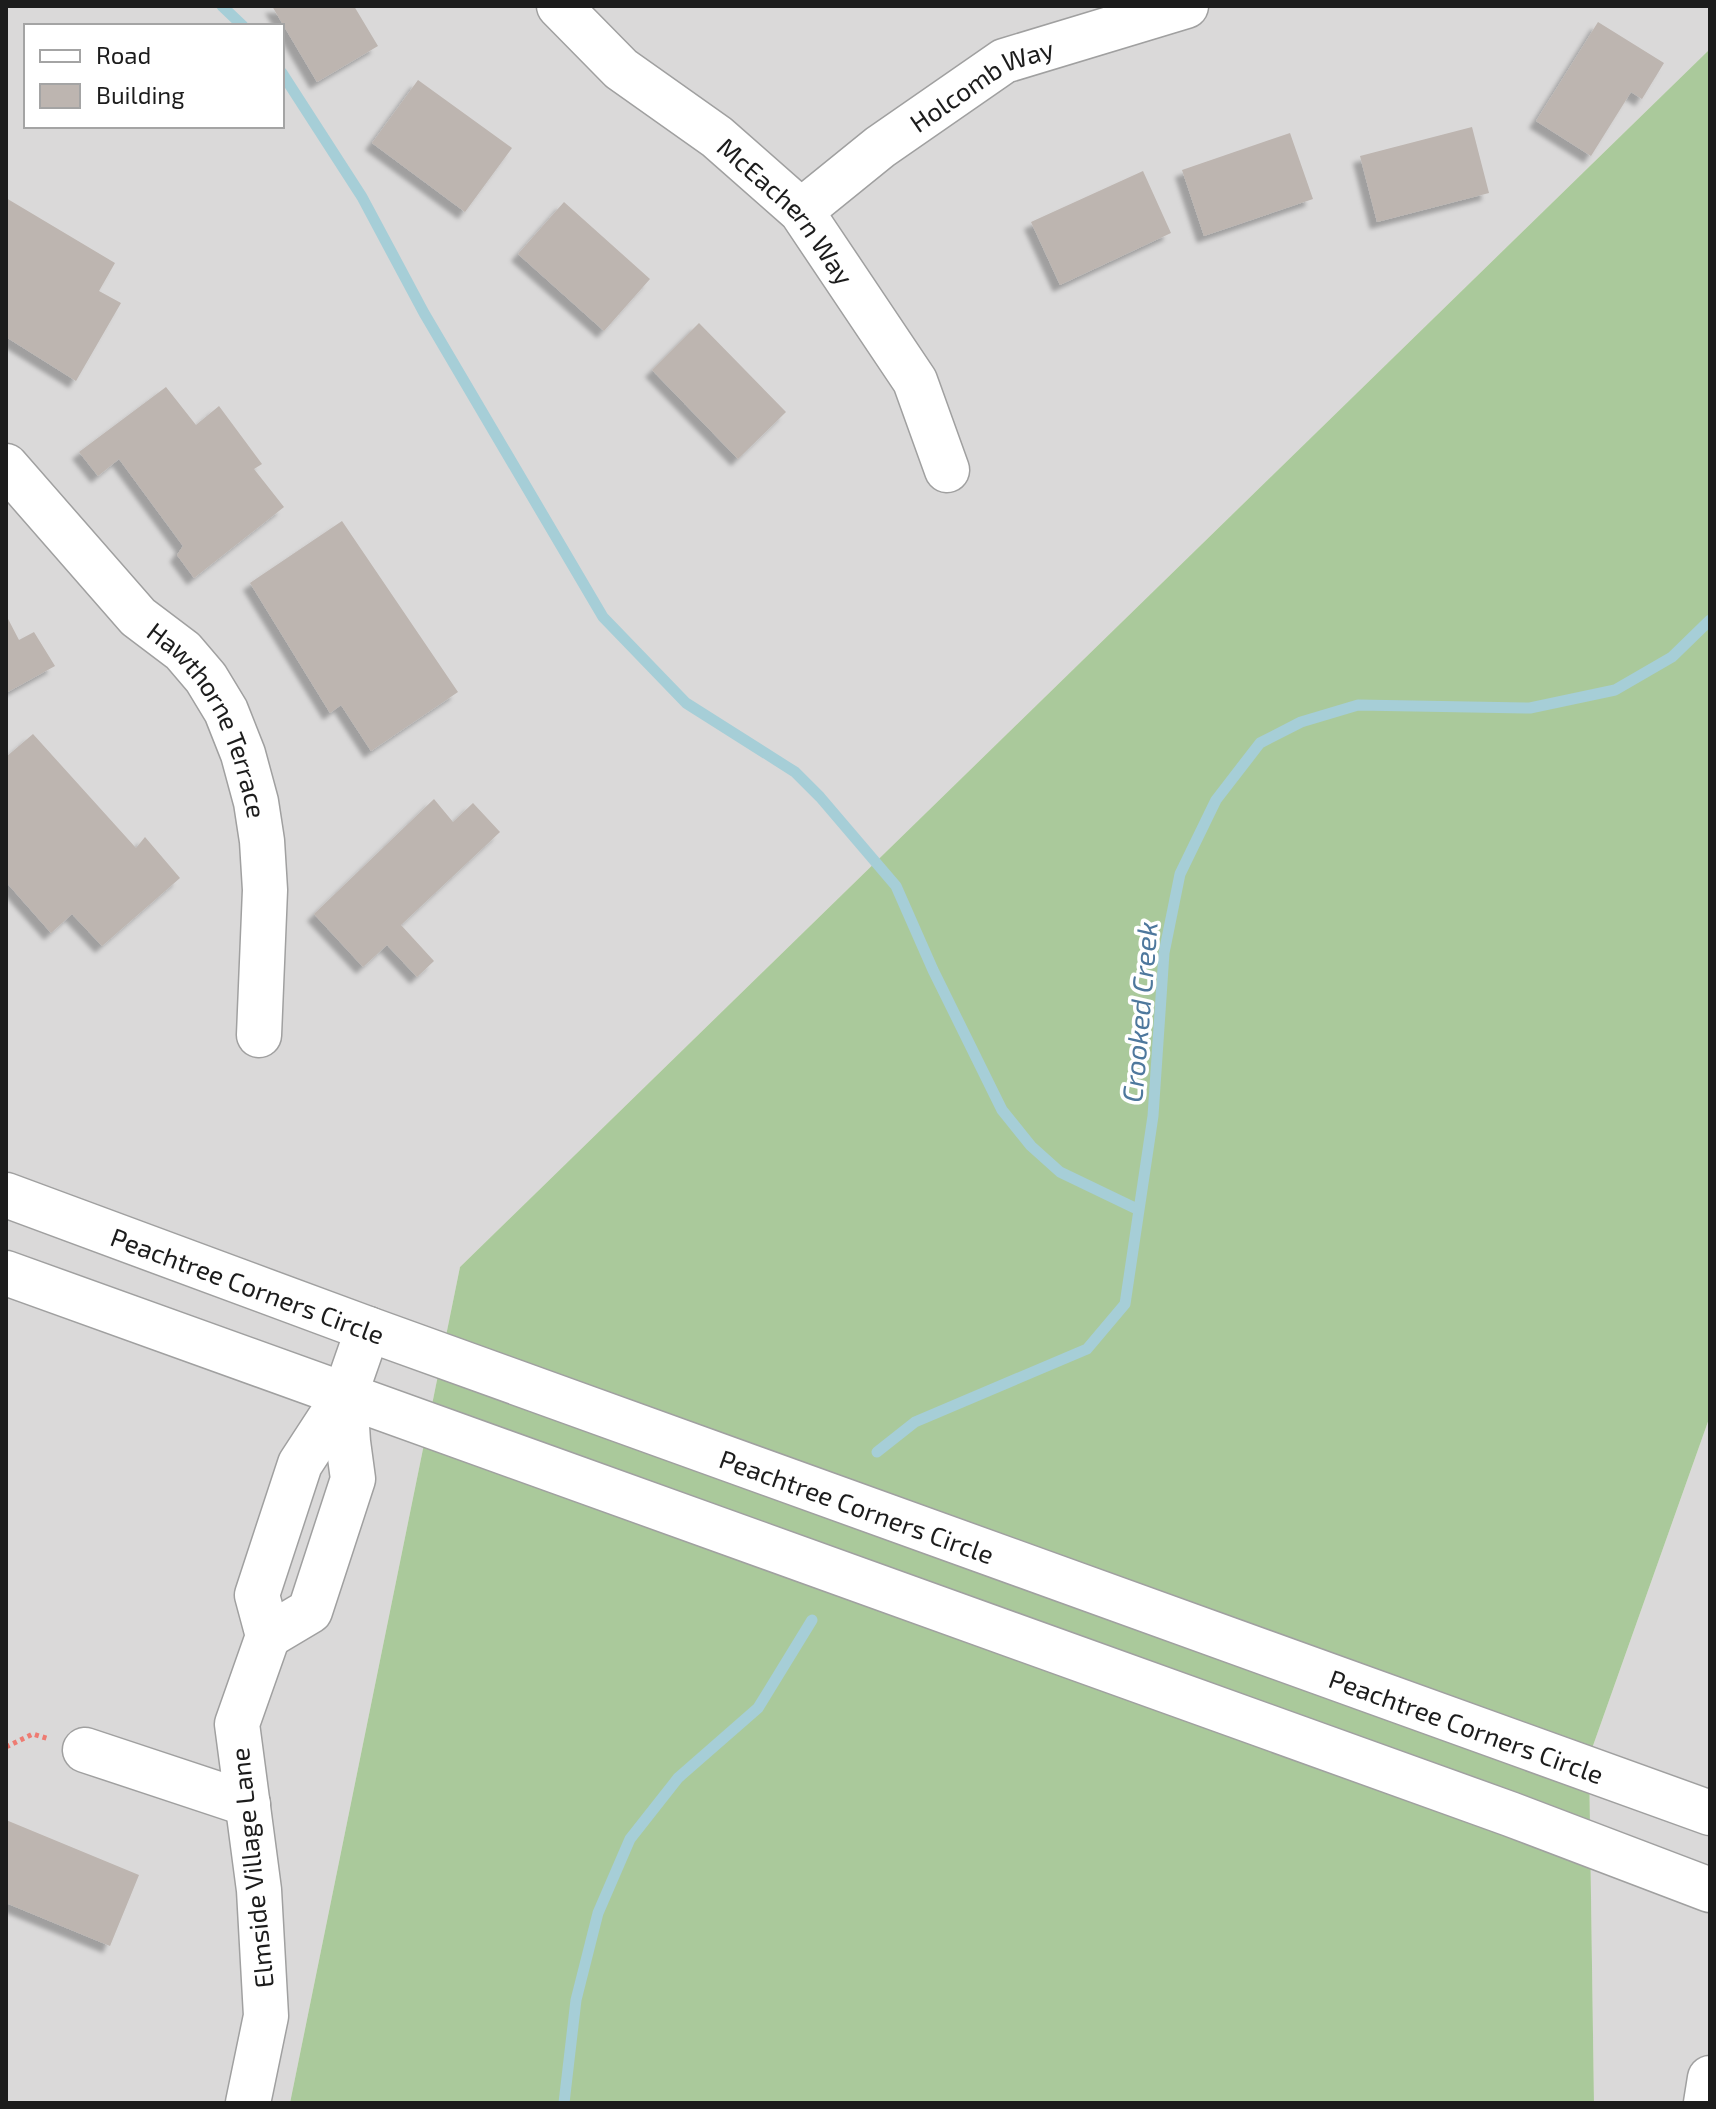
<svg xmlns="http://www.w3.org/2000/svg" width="1716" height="2109" viewBox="0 0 1716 2109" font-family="'Exo 2',sans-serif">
<defs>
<filter id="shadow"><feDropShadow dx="-7" dy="7" stdDeviation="2" flood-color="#0004"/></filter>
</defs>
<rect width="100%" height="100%" fill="#ede9e3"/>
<path fill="#dad9d9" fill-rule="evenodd" d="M6,6H1710V49L460,1267L290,2103H6ZM26,26H282V126H26Z
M1710,1416V2103H1594L1589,1757Z"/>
<path fill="#aac99b" d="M1710,49V1416L1589,1757L1594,2103H290L460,1267Z"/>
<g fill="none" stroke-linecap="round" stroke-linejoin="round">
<path stroke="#a6ced7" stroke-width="11" d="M222,6L243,26
M282,73L362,197L424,313L603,617L686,703L795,772L820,797L896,886L933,970L1002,1110L1031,1146L1060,1172L1139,1210
M877,1452L915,1422L1087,1349L1125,1304L1153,1116L1164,953L1180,874L1216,800L1260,743L1301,722L1358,705L1530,708L1615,690L1672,657L1710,620
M564,2103L576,2000L598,1913L630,1839L678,1778L758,1708L812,1620"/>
</g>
<path fill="#bdb5b0" filter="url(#shadow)" d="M272,6H354L378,46L317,82Z
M1598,22L1664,63L1642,99L1631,92L1591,156L1536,121Z
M418,80L512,148L465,212L372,143Z
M1472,127L1489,193L1377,222L1360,156Z
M1290,133L1313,199L1204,236L1182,170Z
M1143,171L1171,233L1060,285L1031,222Z
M6,198L115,263L99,291L121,303L76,381L6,337Z
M564,202L650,279L604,331L518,254Z
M699,323L786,412L738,459L652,370Z
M166,387L196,425L219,406L262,464L254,469L284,507L194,578L177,555L183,546L119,459L98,476L79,452Z
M342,521L458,692L371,751L341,705L330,713L250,583Z
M6,615L19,640L34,632L55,666L6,693Z
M33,734L136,848L145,837L180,878L102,946L72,914L51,933L6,882V757Z
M434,799L453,822L473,803L500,832L401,925L434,961L417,977L387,945L363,967L314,914Z
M6,1820L139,1875L110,1946L6,1903Z"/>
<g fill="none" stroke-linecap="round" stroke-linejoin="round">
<defs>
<g id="minor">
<path id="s1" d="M559,6L621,69L717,137L801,211L915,381L947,470"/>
<path id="s2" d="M801,211L880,147L1004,61L1186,6"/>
<path id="s3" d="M6,466L138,617L183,651L206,678L226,711L243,754L256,802L262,841L265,890L259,1035"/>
<path id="s4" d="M6,1195L368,1329L1710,1813"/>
<path d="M6,1273L1510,1814L1710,1890"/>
<path d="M268,1636L310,1611L353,1479L348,1442L345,1395"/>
<path d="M85,1750L248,1804"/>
<path d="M248,2103L266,2016L259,1890L237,1724L268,1636L257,1595L300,1464L345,1395L368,1329"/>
<path d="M1706,2103L1710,2078"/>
</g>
</defs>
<use href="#minor" stroke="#a0a0a0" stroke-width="47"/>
<path stroke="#ee7b72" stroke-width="5" stroke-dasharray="4 4" stroke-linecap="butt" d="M6,1747L33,1734L49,1739"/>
<use href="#minor" stroke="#fff" stroke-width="44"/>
</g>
<g text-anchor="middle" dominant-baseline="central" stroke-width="7" stroke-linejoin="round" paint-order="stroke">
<g font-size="26" fill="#1c1c1c" stroke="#fff">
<text stroke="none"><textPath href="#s2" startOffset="222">Holcomb Way</textPath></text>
<text stroke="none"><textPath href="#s1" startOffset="308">McEachern Way</textPath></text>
<text stroke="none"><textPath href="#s3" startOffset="330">Hawthorne Terrace</textPath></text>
<text stroke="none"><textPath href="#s4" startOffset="258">Peachtree Corners Circle</textPath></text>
<text stroke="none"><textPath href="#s4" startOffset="906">Peachtree Corners Circle</textPath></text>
<text stroke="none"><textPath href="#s4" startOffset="1554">Peachtree Corners Circle</textPath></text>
<text transform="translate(251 1868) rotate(-96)">Elmside Village Lane</text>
</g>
<g font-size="28" font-style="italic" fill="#4e789d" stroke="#fff">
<text transform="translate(1139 1012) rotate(-85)">Crooked Creek</text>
</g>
</g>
<rect width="1716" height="2109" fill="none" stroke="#1c1c1c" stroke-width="16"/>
<rect x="24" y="24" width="260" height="104" fill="#ffffff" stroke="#a4a4a4" stroke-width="2"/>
<rect x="40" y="50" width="40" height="12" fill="#ffffff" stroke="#a4a4a4" stroke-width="2"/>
<text x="96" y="64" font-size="24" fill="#1c1c1c">Road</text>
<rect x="40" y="84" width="40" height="24" fill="#bdb5b0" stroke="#a4a4a4" stroke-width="2"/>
<text x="96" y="104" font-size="24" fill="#1c1c1c">Building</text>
</svg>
